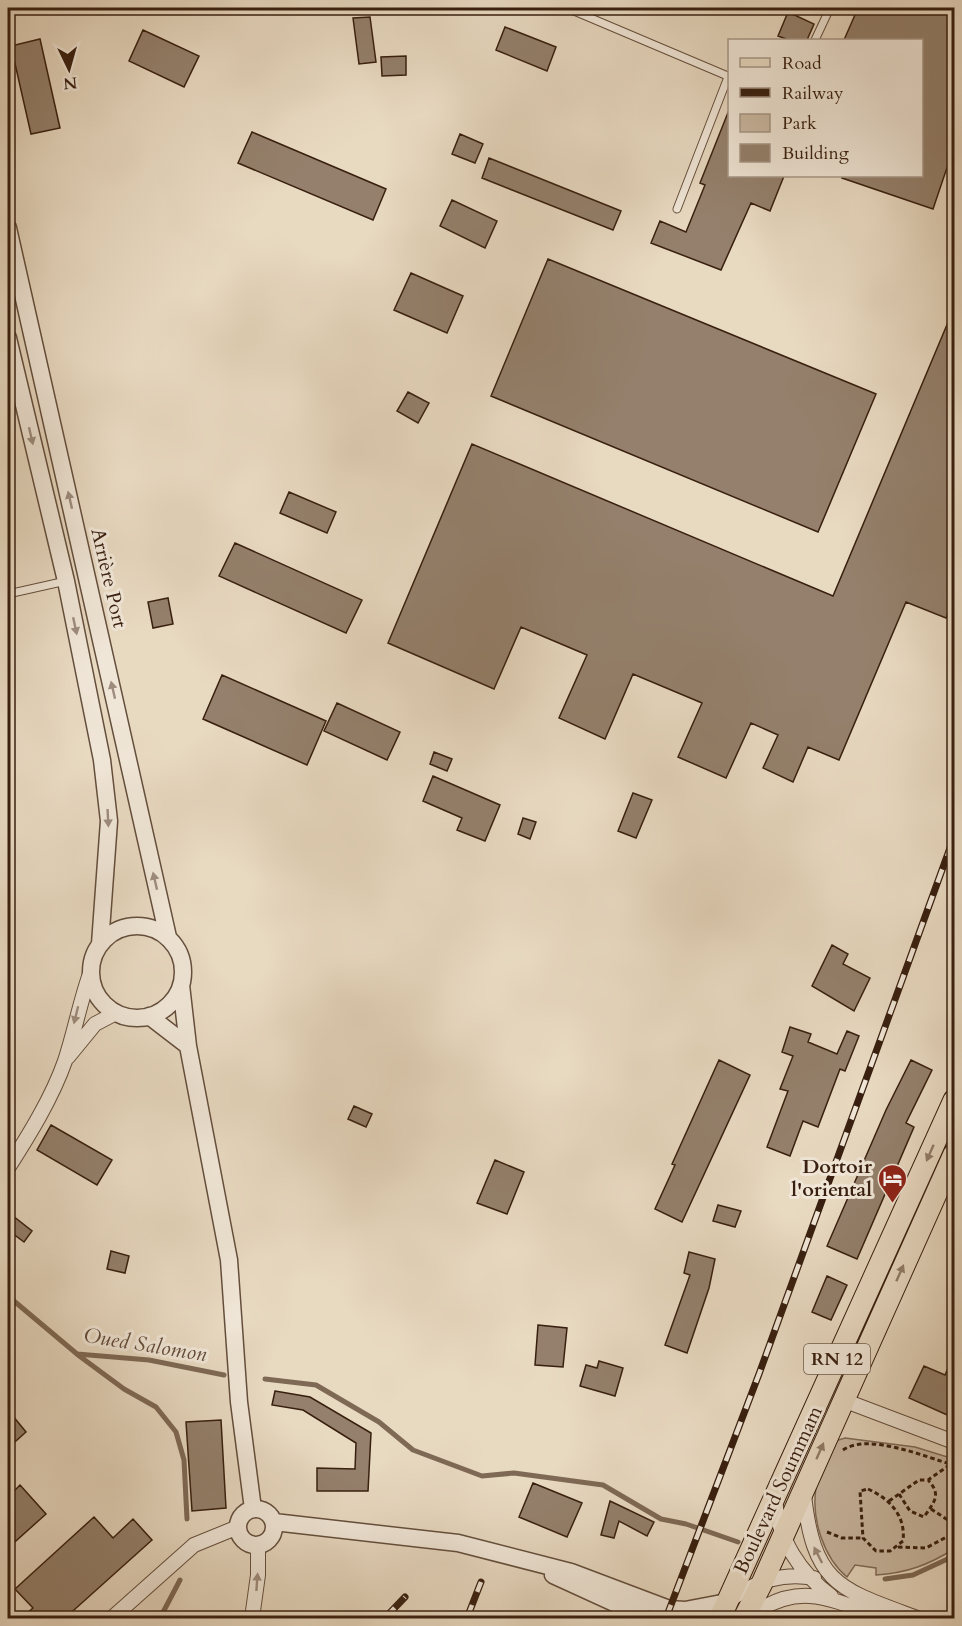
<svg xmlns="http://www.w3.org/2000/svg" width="962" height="1626" viewBox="0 0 962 1626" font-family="Cardo,serif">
<rect width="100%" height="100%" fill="#e8d9c1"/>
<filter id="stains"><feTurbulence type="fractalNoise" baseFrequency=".00333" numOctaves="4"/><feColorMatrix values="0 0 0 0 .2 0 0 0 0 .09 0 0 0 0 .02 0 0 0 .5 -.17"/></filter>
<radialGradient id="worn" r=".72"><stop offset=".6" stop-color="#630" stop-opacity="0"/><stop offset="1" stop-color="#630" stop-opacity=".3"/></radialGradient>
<path fill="#cab9a3" stroke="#816c59" stroke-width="1.5" d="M845,1438L915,1447L954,1459V1549C928,1565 907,1573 876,1575V1568L855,1565L847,1577C824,1558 811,1519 816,1488C818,1473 829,1456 835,1441Z"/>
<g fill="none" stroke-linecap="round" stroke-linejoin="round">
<path stroke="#7e6955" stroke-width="5" d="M8,1296L77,1354L149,1360L224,1375
M78,1355L124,1389L156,1407L176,1432L184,1460L187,1519
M265,1379L316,1385L379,1422L413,1450L482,1476L514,1473L603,1485L661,1519L686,1524L738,1542
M885,1579L913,1575L954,1556
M160,1618L180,1580"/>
</g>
<path fill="#94806c" stroke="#381f0f" stroke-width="1.5" d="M858,8H954V147L933,209L842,178L843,176H921V40H844Z
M788,12L814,24L807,40H789L778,36Z
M370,17L376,62L359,64L353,18Z
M505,27L556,47L547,71L496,50Z
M143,30L199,56L184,87L129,61Z
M40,39L60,128L31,134L11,46Z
M406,56V75L382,76L381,57Z
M729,110V176H784L770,211L751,203L721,270L651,243L660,221L686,232L705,185L700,183Z
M252,132L386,189L373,220L238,163Z
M460,134L483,144L475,163L452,154Z
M489,158L621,211L613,230L482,178Z
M452,200L497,221L485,248L440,226Z
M548,259L876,394L818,532L491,396Z
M411,273L463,296L447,333L394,310Z
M954,308V598L946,618L906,602L839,760L808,747L793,782L763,768L778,735L751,723L726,778L678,757L702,703L633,674L605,739L559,718L587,655L521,627L494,689L388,643L472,444L833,596Z
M408,392L429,403L418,423L397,411Z
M289,492L336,512L327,533L280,513Z
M235,543L362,600L346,633L219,576Z
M168,598L173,624L153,628L148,602Z
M222,675L326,721L307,765L203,719Z
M337,703L400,732L387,760L324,731Z
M434,752L452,759L447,771L430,764Z
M433,776L500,805L485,841L457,830L462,818L423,801Z
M633,793L652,800L636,838L618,831Z
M523,818L536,822L530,839L518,834Z
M832,945L848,954L843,964L870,978L854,1011L812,986Z
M790,1027L811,1034L808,1042L837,1054L847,1031L859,1036L845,1071L840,1069L818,1127L803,1121L790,1156L767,1147L788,1091L780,1089L793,1056L782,1052Z
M719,1060L750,1075L682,1222L655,1209L675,1165L672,1164Z
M911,1060L932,1070L906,1123L914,1127L857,1259L827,1246L886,1110Z
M354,1106L372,1114L366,1127L348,1119Z
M51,1125L112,1160L97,1185L37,1150Z
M495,1160L524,1172L507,1214L477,1203Z
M718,1205L741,1211L735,1227L713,1221Z
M8,1212L32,1231L24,1242L8,1230Z
M111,1251L129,1256L125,1273L107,1269Z
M689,1252L715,1259L709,1288L687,1353L665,1345L690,1275L684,1273Z
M827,1276L847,1285L831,1320L812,1312Z
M538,1325L567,1328L563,1367L535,1365Z
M954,1354V1418L909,1398L924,1366L945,1375Z
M599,1361L623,1368L615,1396L580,1386L586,1365L597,1368Z
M275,1391L310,1397L371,1433L368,1491H317V1468L355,1469L356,1443L303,1410L272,1405Z
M8,1410L26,1432L8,1448Z
M221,1420L226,1508L192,1511L186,1422Z
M533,1483L582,1503L567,1537L519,1517Z
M20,1485L46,1514L8,1548V1497Z
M610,1501L654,1522L647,1536L619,1521L614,1538L601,1535Z
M94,1517L113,1538L133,1519L152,1540L65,1618H21L33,1608L15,1589Z"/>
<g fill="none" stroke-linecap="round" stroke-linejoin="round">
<defs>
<path id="service" d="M567,8L730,77
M815,40L830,8
M677,209L728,77
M8,594L66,581"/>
<path id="minor" d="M68,1057L95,1024L116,1013
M8,1168C29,1135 52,1098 65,1061C75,1031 80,1001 91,971
M843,1400L954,1442
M804,1495C814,1585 839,1589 917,1618
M775,1500C778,1539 800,1573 831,1596
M731,1599C757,1581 783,1572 814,1578
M112,1618L194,1545L238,1527
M252,1618L258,1575V1545
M747,1618C797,1581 828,1597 881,1618"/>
<path id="tertiary" d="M8,228L168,937
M8,338L66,581L102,760L109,821L100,944
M91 972a46 46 0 1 1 92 0a46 46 0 1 1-92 0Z
M181,985L188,1046L229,1260L239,1402L253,1509
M149,1016L188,1046
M238 1527a18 18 0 1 1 36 0a18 18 0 1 1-36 0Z
M274,1522L458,1543L571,1572L669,1609L685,1610L727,1602
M553,1575L647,1618"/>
<path id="primary" d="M720,1618L954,1100
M744,1618L763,1581L954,1154"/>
</defs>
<use href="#service" stroke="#644e3c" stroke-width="9"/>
<use href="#minor" stroke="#644e3c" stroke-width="16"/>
<use href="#tertiary" stroke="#644e3c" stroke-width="19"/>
<use href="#primary" stroke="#381f0f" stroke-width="23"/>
<path stroke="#381f0f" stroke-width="3" stroke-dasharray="4.5 3" stroke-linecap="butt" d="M843,1450C869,1432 927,1458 954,1465
M868,1489C890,1499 906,1516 903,1541L890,1551H876L863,1538L860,1491Z
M899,1494L910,1511L924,1517C934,1502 942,1495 928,1480
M889,1501L919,1480H928L951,1464
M931,1509L954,1524
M827,1532L842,1538H863
M898,1547L926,1548L954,1533"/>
<use href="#service" stroke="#f0e6d7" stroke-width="7"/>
<use href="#minor" stroke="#f0e6d7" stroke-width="14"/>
<use href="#tertiary" stroke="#f0e6d7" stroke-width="16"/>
<use href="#primary" stroke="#e8d9c1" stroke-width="21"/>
<defs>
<path id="rail" d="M385,1618L405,1597
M467,1618L481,1582
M666,1618L759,1374L954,837"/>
</defs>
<use href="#rail" stroke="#381f0f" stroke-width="7"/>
<use href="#rail" stroke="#f0e6d7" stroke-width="4.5" stroke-dasharray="14" stroke-linecap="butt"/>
</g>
<defs><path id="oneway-solid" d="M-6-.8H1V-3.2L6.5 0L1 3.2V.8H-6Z" transform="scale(1.5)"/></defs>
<g fill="#9d8c7d">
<use href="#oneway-solid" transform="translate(31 436) rotate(77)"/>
<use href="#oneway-solid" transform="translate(70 500) rotate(-103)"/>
<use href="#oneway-solid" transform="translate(75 626) rotate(78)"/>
<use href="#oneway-solid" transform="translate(113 690) rotate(-103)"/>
<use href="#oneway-solid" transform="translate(108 818) rotate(87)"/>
<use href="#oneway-solid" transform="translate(155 881) rotate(-103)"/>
<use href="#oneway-solid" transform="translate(76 1015) rotate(104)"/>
<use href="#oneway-solid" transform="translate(818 1555) rotate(-117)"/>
<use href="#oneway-solid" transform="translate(257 1582) rotate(-86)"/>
</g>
<g fill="#907c68">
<use href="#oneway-solid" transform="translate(930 1153) rotate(114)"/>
<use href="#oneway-solid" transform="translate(900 1273) rotate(-66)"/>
<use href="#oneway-solid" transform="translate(820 1451) rotate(-66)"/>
</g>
<defs>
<symbol id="hotel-pin" viewBox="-11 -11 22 30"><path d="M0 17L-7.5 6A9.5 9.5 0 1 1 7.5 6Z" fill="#8f2418" stroke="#f0e6d7"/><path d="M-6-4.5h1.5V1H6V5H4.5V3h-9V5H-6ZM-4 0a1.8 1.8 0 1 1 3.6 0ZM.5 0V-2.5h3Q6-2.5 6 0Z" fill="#fff"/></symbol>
</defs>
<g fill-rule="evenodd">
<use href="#hotel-pin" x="876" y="1162" width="33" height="45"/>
</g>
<g text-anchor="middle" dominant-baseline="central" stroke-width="6" stroke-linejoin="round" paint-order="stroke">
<rect fill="#f0e6d7" stroke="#6f5b4b" stroke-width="1.5" x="804" y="1344" width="66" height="30" rx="4.5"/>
<g font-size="18" font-weight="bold" fill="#381f0f">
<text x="837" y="1359">RN 12</text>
</g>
<g font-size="20" fill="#381f0f" stroke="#f0e6d7">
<text transform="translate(109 578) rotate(77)">Arrière Port</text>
<text transform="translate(778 1490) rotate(-65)">Boulevard Soummam</text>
</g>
<g font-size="20" font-weight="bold" fill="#381f0f" stroke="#f0e6d7" text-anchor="end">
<text x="872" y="1166">Dortoir<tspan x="872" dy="23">l'oriental</tspan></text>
</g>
<g font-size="21" font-style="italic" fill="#614a38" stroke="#f0e6d7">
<text transform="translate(145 1345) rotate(9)">Oued Salomon</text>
</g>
</g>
<rect width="962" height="1626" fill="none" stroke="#e8d9c1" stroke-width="30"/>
<rect x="9" y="9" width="944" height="1608" fill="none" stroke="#381f0f" stroke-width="3"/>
<rect x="15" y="15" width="932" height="1596" fill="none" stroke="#381f0f" stroke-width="1.5"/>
<rect x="728" y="39" width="195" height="138" fill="#f0e6d7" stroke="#a69687" stroke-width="1.5"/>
<rect x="740" y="58" width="30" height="9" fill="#e8d9c1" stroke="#a69687" stroke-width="1.5"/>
<text x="782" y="69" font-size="18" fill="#381f0f">Road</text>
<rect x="740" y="88" width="30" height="9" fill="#381f0f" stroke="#a69687" stroke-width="1.5"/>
<text x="782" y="99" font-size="18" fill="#381f0f">Railway</text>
<rect x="740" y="114" width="30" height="18" fill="#cab9a3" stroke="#a69687" stroke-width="1.5"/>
<text x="782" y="129" font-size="18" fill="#381f0f">Park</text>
<rect x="740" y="144" width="30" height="18" fill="#94806c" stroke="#a69687" stroke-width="1.5"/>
<text x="782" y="159" font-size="18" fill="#381f0f">Building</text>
<g transform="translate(69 69) rotate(175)" stroke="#f0e6d7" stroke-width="4.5" paint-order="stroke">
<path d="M0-4.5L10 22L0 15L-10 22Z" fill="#381f0f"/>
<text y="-9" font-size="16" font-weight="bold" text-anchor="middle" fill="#381f0f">N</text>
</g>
<rect width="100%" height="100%" filter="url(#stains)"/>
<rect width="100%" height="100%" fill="url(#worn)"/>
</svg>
